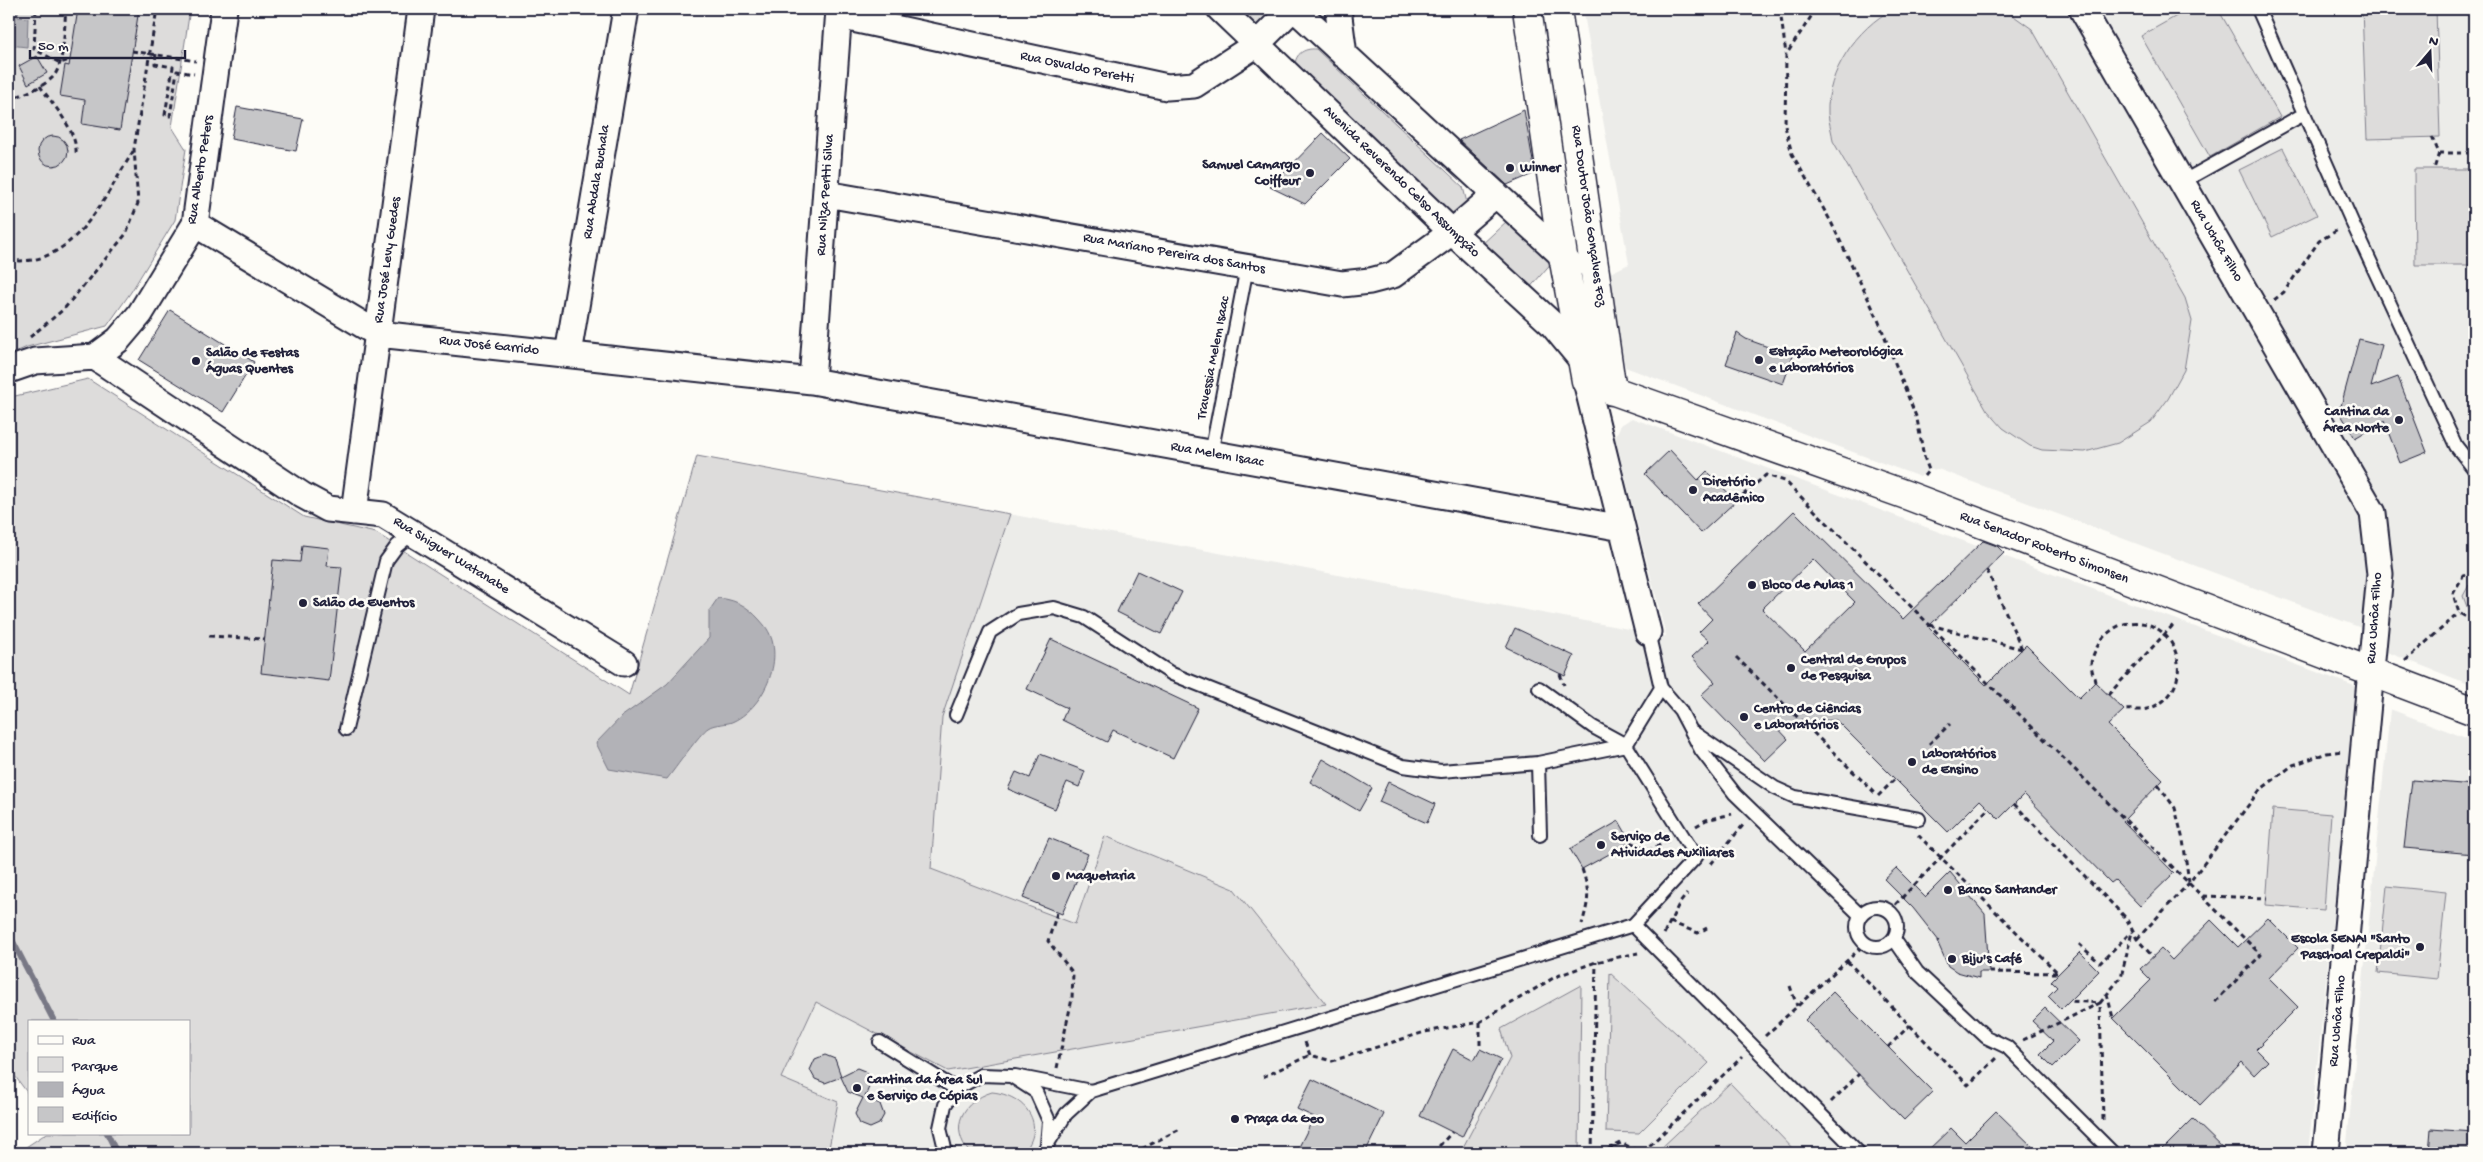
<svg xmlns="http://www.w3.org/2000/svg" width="2483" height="1162" viewBox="0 0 2483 1162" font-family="'Gochi Hand',sans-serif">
<rect width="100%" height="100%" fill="#fdfcf7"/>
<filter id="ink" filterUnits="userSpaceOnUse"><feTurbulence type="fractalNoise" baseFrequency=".02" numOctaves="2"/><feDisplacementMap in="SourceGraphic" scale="10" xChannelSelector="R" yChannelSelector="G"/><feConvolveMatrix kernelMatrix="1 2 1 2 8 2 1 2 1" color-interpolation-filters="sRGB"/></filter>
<g filter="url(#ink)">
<path fill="#ecece9" d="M1583,9H2474V686L2374,647L2364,629L1999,492L1938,469L1929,470L1920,477L1625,367L1606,275L1629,264Z
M88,379L304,517L376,533L629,695L697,456L1666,636L1615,437L1621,425L1632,418L2357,687L2308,1153H117L189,1133V1021L9,400Z
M2390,709L2474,741V1153H2346Z"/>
<path fill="#dddcdb" stroke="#807f8b" d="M9,9H190L172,127L186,149L175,220L131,292L107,326L27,347L9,355Z
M1235,9H1274L1255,27Z
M1893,9H2004L2032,29L2185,298L2192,321L2184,370L2168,399L2151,422L2118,443L2085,452L2042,450L2030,446L2003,428L1987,410L1833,141C1832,132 1829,123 1828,114C1826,72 1857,28 1893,9Z
M2189,9H2218L2280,117L2210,157L2141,36Z
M2362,9H2436L2440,137L2367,139Z
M1316,49L1463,187L1467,203L1459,214L1452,215L1295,68C1294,55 1303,48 1316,49Z
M2283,148L2317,215L2272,237L2239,170Z
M2414,169H2474V265H2415Z
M1508,220L1553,261L1528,290L1480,246Z
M88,379L304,517L376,533L629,695L697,456L1010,514L942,717L931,869L1075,924L1105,836L1234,889L1326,1004L948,1071L816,1002L781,1078L838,1102L828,1153H17L47,1133H189V1021H29V1095L9,1068V400L15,396Z
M2474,584V611L2467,607L2463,596L2469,585Z
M2273,809L2331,814L2324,910L2266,905Z
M2387,886L2446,892L2437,979L2378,973Z
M1610,973L1709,1063L1639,1133L1606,1132Z
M1581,985L1579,1153H1460L1510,1058L1501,1029Z
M1730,1083L1797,1153H1659V1150Z
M992,1092C1025,1095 1048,1125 1023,1153H970C948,1127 963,1101 992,1092Z"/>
<path fill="#b2b2b7" stroke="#787885" d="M9,9H18V17L28,18L27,47L9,45Z
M718,598C740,600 751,609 765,626C787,655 765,706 734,721C727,725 715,723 708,728C700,733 675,769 667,779L609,769L596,743L621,717L667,684L709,638V611Z"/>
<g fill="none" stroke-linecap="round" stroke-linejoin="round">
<path stroke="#787885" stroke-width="6" d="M9,934L54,1021
M107,1133L117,1153"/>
</g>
<path fill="#c6c6c8" stroke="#22223b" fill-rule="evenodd" d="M78,9H139L120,130L82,124L85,100L60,96L65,65L69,66Z
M37,56L47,73L28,84L19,66Z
M237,107L303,119L296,151L231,139Z
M1524,110L1535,173L1507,185L1459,140Z
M1323,133L1350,159L1305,204L1270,187Z
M38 151a15 15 0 1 1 30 0a15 15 0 1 1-30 0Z
M170,310L254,362L223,412L139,360Z
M1737,333L1746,339L1793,356L1783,384L1726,364Z
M2359,339L2382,345L2371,387L2398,377L2427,452L2400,463L2384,421L2355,438L2337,408L2341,406Z
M1670,450L1698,480L1707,471L1736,501L1701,533L1645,474Z
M1794,511L1903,619L1983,541L1997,546L2004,553L1928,627L1986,685L2026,645L2079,698L2095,682L2124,710L2108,725L2163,780L2123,821L2174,873L2140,906L2115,880L2111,883L2024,794L1999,819L1980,800L1948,832L1836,720L1774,724L1788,739L1765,761L1701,695L1715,682L1692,657L1709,641L1699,632L1712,619L1698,604ZM1813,559L1855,602L1805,651L1762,609Z
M302,545L329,548L327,566L342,567L329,681L261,673L273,560L300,562Z
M1137,571L1182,592L1161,634L1117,612Z
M1515,628L1574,656L1565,676L1506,647Z
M1051,639L1198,708L1173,758L1113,730L1107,742L1062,720L1067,708L1027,689Z
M1040,754L1085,771L1079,787L1067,782L1055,809L1008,789L1016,772L1030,778Z
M1323,759L1372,788L1359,811L1310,782Z
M2412,780L2474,785V854L2404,848Z
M1388,782L1435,804L1427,823L1379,802Z
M1619,821L1631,842L1582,869L1570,849Z
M1049,838L1088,854L1062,914L1023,898Z
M1896,868L1925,897L1950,872L1985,914L1989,972H1979V978L1957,972L1948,966L1937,941H1939L1913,908L1884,879Z
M2268,918L2298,948L2269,978L2298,1007L2256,1049L2268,1061L2254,1075L2242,1062L2200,1105L2113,1018L2151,980L2140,969L2161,949L2172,960L2211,920L2238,947Z
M2080,952L2099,971L2061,1009L2048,996L2057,987L2051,981Z
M1833,992L1933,1092L1904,1120L1805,1020Z
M2045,1008L2079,1041L2053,1067L2040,1054L2053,1041L2032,1021Z
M1453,1049L1474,1060L1480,1049L1501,1059L1462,1137L1420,1116Z
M825,1055L835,1059L841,1076L857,1068L867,1072L871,1082L865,1097L880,1104L884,1115L879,1124L870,1128L860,1124L855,1114L863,1098L848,1092L841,1077L825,1083L815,1079L810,1070L815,1059Z
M1312,1079L1384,1114L1365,1153H1296L1314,1117L1297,1109Z
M1996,1111L2039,1153H1925L1951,1128L1965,1142Z
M2193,1119L2228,1153H2159Z
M2431,1129L2474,1132V1153H2429Z"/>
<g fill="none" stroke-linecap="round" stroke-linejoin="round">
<defs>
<path id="lane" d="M2258,9L2352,222L2456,446L2474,469
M2182,182L2304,114
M1211,454L1247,267
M1661,688L1680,710L1701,750L1735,794L1860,915
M956,715L990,632L1018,614L1054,608L1084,617L1172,674L1403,766L1441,771L1538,763L1626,745L1661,688L1648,632
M346,729L386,561L397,546L413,533
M1693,732L1775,788L1795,797L1919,819
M1538,763L1540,835
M1857 927a20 20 0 1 1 40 0a20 20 0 1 1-40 0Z
M1633,925L1859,1153
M1894,939L1917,972L1986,1037L2007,1047L2113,1153
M880,1042L956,1089
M1015,1076L1091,1091
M1047,1145L1066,1114L1091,1091L1633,925L1696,857L1626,745L1593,727L1539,688
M946,1153L940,1128L945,1105L956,1089L981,1075L1011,1076L1036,1092L1049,1121L1047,1145L1043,1153"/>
<path id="street" d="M1220,9L1452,232L1551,323L1580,358
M1295,9L1563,256L1571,266
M1338,9L1344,55
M2082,9L2373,513L2380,574L2326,1153
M839,16L1167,87L1194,85L1257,44L1292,9
M826,194L1342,284L1370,281L1393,275L1452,232L1496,194
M195,224L378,334L812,381L1622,528
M568,354L626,9
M95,357L302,495L328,509L383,515L624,663
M95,357L118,340L140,314L195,224L224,9
M9,370L35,361L95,357
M812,381L839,9
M1586,381L1648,632
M354,512L421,9"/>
<path id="secondary" d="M1527,9L1563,256L1586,381L1909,496L2474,711
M1557,9L1612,391"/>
</defs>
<use href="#lane" stroke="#22223b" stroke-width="16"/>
<use href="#street" stroke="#22223b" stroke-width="29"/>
<use href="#secondary" stroke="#22223b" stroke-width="31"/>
<path stroke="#22223b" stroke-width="3" stroke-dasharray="5 4" stroke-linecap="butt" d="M36,9L34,49L60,63L70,60
M1780,9L1786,54
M1816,9L1786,55L1785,126L1792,154L1830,220L1877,317L1917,419L1924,457L1929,470L1924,476
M132,51L196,61
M156,54L155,64L173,67L165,115L170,116L177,71L194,74
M40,86C53,105 78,131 76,155
M9,100C23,94 42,88 53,77C65,64 64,26 66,9
M2432,137L2439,153L2434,169
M2439,153H2474
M9,260C74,270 106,194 134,150
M2274,300L2284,292L2319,241L2338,230
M30,337L64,309L126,234L138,203L134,149L157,9
M1736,501L1766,475L1785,481L2261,955L2215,1002
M1987,570L2022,649
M2474,573L2463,576L2453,594L2459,613L2474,621
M1930,625L2022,649
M209,636L265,639
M1736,657L1876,794
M2405,661L2459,613
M1560,674L1564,685
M2095,682C2094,676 2091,669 2091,663C2092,655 2101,638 2107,634C2112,630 2118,625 2124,624C2180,611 2201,694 2147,709C2140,711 2131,709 2124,710
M2108,695L2175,623
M1929,744L1950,724
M2158,785L2175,808L2183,840L2189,882
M1878,796L1895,779
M2014,804L2126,918L2137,939L2153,957
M1696,826L1706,820L1732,814
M1918,835L2058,973
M1631,842L1649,850L1668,841
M1711,864L1744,824
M1582,869C1590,893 1589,900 1582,924
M2203,896L2267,898
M1889,911L1989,808
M1670,922L1698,933L1707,928
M1664,934L1679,904L1687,894
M2137,939L2189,883L2260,790L2293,765L2327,753L2343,751
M2079,944L2100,963L2131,932
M1847,961L1968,1085L1996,1058
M1989,972L2058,973
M1790,986L1797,1006
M2107,994L2113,1018
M1480,1022V1049
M1765,1036L1865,944
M2023,1040L2100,1003L2070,1001
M1305,1042L1310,1055L1332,1061L1425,1032L1480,1022L1555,977L1596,962L1638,953
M1888,1047L1910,1025
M1057,1068L1072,999L1073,973L1048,941L1057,913
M1263,1077L1310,1055
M1831,1102L1859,1074
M2103,1120L2100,1003L2121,977L2132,932
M1643,1152L1742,1057
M1134,1153L1180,1129
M1433,1153L1452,1132
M1592,1153L1596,962
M1600,1153L1621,1143L1643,1153"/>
<use href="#lane" stroke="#fdfcf7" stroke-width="12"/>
<use href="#street" stroke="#fdfcf7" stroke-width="25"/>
<use href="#secondary" stroke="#fdfcf7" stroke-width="28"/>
</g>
</g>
<g fill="#22223b" stroke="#fdfcf7" stroke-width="2">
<circle cx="1510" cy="168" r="5"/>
<circle cx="1310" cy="173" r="5"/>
<circle cx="1759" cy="360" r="5"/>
<circle cx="196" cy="361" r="5"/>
<circle cx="2399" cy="420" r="5"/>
<circle cx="1693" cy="490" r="5"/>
<circle cx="1752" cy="585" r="5"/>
<circle cx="303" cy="603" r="5"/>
<circle cx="1791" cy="668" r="5"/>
<circle cx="1744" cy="717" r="5"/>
<circle cx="1912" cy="762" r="5"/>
<circle cx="1601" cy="845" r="5"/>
<circle cx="1056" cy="876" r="5"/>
<circle cx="1948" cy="890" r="5"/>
<circle cx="2420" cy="947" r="5"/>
<circle cx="1952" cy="959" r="5"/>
<circle cx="857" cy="1088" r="5"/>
<circle cx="1235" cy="1119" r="5"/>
</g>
<g text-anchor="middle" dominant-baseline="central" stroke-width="5" stroke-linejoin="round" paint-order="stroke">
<g font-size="14" fill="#22223b" stroke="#fdfcf7">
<text transform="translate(1077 68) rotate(12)">Rua Osvaldo Peretti</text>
<text transform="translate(201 170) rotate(-81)">Rua Alberto Peters</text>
<text transform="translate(597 182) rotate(-81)">Rua Abdala Buchala</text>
<text transform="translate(1401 182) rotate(44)">Avenida Reverendo Celso Assumpção</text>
<text transform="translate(826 195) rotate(-86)">Rua Nilza Pertti Silva</text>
<text transform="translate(1588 216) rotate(82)">Rua Doutor João Gonçalves Foz</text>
<text transform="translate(2216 241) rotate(60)">Rua Uchôa Filho</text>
<text transform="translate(1174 254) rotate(10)">Rua Mariano Pereira dos Santos</text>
<text transform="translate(388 260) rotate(-82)">Rua José Levy Guedes</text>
<text transform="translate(489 346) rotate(6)">Rua José Garrido</text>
<text transform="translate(1214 358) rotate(-79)">Travessia Melem Isaac</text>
<text transform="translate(1217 455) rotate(10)">Rua Melem Isaac</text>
<text transform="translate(2044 548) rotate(21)">Rua Senador Roberto Simonsen</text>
<text transform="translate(451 556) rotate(32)">Rua Shiguer Watanabe</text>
<text transform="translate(2375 618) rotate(-86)">Rua Uchôa Filho</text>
<text transform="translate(2338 1021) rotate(-85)">Rua Uchôa Filho</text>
</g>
<g font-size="14" font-weight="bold" fill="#22223b" stroke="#fdfcf7" text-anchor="start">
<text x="1300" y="165" text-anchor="end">Samuel Camargo<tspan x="1300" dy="16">Coiffeur</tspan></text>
<text x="1520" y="168">Winner</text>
<text x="1769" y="352">Estação Meteorológica<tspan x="1769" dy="16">e Laboratórios</tspan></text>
<text x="206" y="353">Salão de Festas<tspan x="206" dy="16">Águas Quentes</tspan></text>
<text x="2389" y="412" text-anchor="end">Cantina da<tspan x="2389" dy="16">Área Norte</tspan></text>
<text x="1703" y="482">Diretório<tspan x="1703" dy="16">Acadêmico</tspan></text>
<text x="1762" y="585">Bloco de Aulas 1</text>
<text x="313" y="603">Salão de Eventos</text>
<text x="1801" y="660">Central de Grupos<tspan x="1801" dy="16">de Pesquisa</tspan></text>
<text x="1754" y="709">Centro de Ciências<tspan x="1754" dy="16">e Laboratórios</tspan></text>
<text x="1922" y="754">Laboratórios<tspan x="1922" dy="16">de Ensino</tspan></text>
<text x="1611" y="837">Serviço de<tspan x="1611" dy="16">Atividades Auxiliares</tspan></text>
<text x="1066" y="876">Maquetaria</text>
<text x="1958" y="890">Banco Santander</text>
<text x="2410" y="939" text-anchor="end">Escola SENAI "Santo<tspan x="2410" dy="16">Paschoal Crepaldi"</tspan></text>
<text x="1962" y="959">Biju's Café</text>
<text x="867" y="1080">Cantina da Área Sul<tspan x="867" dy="16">e Serviço de Cópias</tspan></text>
<text x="1245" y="1119">Praça da Geo</text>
</g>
</g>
<rect width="2483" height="1162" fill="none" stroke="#fdfcf7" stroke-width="30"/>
<rect x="15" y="15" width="2453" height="1132" fill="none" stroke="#22223b" stroke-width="2" filter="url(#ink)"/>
<rect x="28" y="1020" width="162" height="115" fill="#fdfcf7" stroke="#a5a5ac"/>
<rect x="38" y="1036" width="25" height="8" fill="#fdfcf7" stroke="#a5a5ac"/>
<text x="72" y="1044" font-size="15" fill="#22223b">Rua</text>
<rect x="38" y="1057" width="25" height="15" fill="#dddcdb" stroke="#a5a5ac"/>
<text x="72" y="1070" font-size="15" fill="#22223b">Parque</text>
<rect x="38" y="1082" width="25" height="15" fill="#b2b2b7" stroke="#a5a5ac"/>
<text x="72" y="1094" font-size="15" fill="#22223b">Água</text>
<rect x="38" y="1107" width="25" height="15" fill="#c6c6c8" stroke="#a5a5ac"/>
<text x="72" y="1120" font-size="15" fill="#22223b">Edifício</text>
<g transform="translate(2430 52) rotate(19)" stroke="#fdfcf7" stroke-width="4" paint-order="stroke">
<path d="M0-4L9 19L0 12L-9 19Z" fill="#22223b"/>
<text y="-8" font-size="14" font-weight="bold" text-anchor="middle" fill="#22223b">N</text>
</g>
<path d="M30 50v8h155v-8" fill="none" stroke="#22223b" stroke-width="2.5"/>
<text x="38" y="50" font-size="15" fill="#22223b" stroke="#fdfcf7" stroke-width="4" paint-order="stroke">50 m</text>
</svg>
